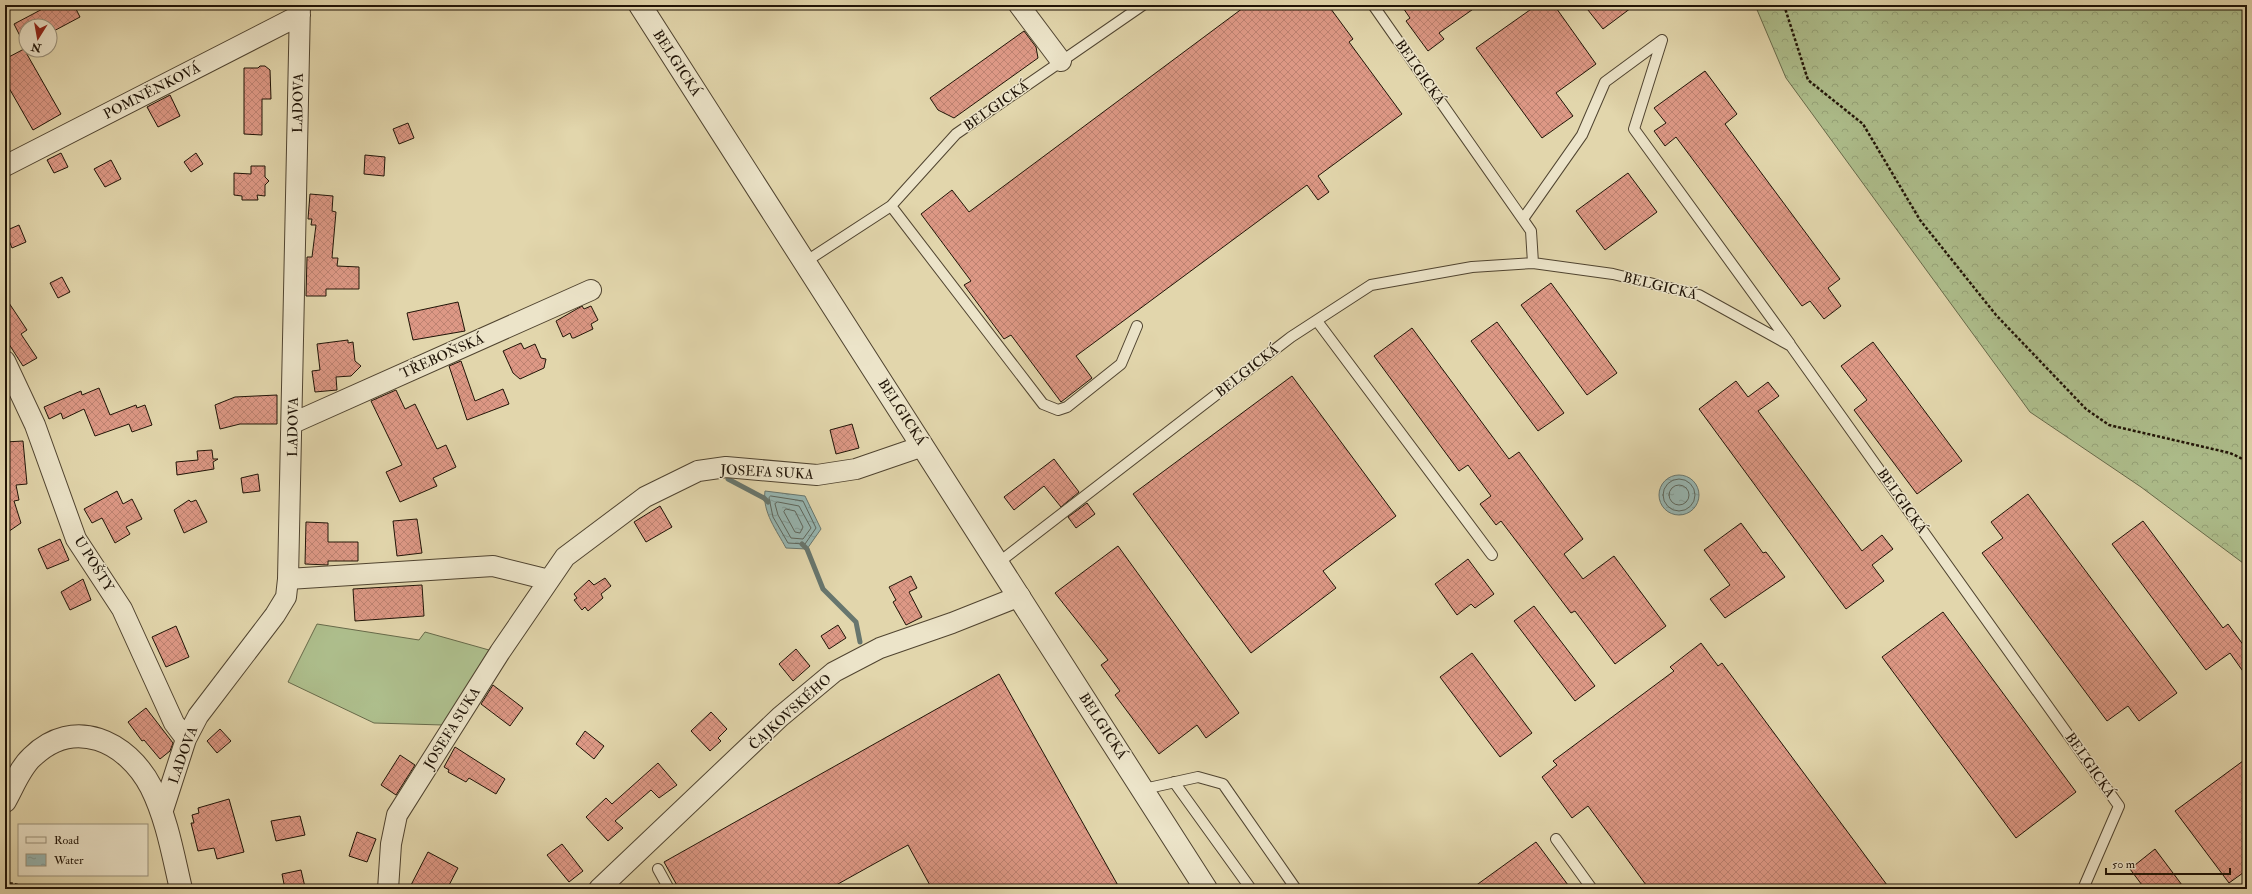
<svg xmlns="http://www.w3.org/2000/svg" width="2252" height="894" viewBox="0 0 2252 894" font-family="'IM FELL Double Pica',serif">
<defs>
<pattern id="forest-crowns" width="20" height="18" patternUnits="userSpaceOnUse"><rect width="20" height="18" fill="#aebf8d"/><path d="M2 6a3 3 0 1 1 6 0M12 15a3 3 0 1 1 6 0" fill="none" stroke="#95a378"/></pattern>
<pattern id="water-ripples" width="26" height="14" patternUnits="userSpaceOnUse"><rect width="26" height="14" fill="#97b7b3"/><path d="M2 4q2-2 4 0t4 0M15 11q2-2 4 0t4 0" fill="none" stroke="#829c98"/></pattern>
<pattern id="building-cross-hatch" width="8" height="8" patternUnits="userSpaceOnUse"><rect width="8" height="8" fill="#dd9885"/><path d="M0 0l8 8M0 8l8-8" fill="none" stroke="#bd8271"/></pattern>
</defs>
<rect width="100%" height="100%" fill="#e2d6ac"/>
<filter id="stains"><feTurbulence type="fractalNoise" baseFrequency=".005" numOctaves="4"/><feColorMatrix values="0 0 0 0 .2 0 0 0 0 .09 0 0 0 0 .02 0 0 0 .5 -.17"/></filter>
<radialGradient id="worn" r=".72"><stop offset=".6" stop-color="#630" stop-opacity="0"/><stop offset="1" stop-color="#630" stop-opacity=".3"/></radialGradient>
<path fill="url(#forest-crowns)" stroke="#676a4a" d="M1755,5H2247V566L2141,487L2030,412L1786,78Z"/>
<path fill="#aebf8d" stroke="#676a4a" d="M317,624L419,640L425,632L489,650L443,725L374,723L288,682Z"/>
<path fill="url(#water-ripples)" stroke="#67766e" d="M1659 495a20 20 0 1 1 40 0a20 20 0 1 1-40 0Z
M765,491L805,496L821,529L807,549L786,548C777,531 762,512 765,491Z"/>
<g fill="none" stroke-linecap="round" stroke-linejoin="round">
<path stroke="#5c665d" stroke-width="1" d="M1663 495a16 16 0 1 1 32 0a16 16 0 1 1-32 0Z
M1669 495a10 10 0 1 1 20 0a10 10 0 1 1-20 0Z
M771,496L803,501L816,528L805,544L788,543L773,517L769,498Z
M778,502L799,506L811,528L803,539L791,538L778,515L775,504Z
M786,509L795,511L803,527L800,533L795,532L784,512Z"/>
<path stroke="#67766e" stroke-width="5" d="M728,479L764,498L768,502
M802,544L807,549L823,589L856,622L860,642"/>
</g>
<path fill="url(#building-cross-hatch)" stroke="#201407" d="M50,5H74L80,17L50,33V26H26L25,46L14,24Z
M1247,5H1328L1353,39L1349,42L1402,114L1318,176L1329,192L1318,200L1307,185L1076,356L1092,378L1061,402L1011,335L1004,339L964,285L971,281L921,214L952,190L969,212Z
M1401,5H1479L1439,33L1444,39L1428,51L1406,21L1410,18Z
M1537,5H1554L1596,64L1556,93L1573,116L1542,138L1476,48Z
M1584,5H1635L1603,29Z
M1024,31L1036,47L1038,58L954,118L938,110L930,98Z
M24,49L61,114L33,130L5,81V59Z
M260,66H265L270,70L271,99H262V135L244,134V68H258Z
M1705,71L1737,114L1725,124L1840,279L1828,288L1841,306L1824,319L1810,301L1802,306L1676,137L1665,146L1654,131L1666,123L1654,108Z
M170,95L180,116L158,127L147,107Z
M408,123L414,138L399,144L393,129Z
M61,153L68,167L54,173L47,160Z
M196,153L203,164L191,172L184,162Z
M365,155L385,157L384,176L364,174Z
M111,160L121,179L105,187L94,169Z
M251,166H265V177L269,181L265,185V196L257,195L258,200H242V196L234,195V173L251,174Z
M1628,173L1657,212L1605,250L1576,211Z
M310,194L333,196L332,211L336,212L332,258H338L337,266L359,267V289H326V296H306L307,257H312L316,225H311L312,219H308Z
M19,225L26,242L12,248L5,231Z
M62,277L70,292L58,298L50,283Z
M1551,283L1617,373L1587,395L1521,305Z
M5,297L27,330L21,334L37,358L23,366L5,338Z
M458,302L465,331L413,340L407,313Z
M582,306L584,309L591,306L598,320L591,324L593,329L574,338H572L570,333L563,337L556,321Z
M1497,322L1564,413L1538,431L1471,341Z
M1412,328L1509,459L1519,452L1583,539L1564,554L1583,579L1614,556L1666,626L1615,664L1575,611L1571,613L1501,521L1496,525L1480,504L1491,496L1468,465L1459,471L1374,356Z
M348,340V343L353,342L355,361L361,366L351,376L336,377L337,390L315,392L312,371L320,370L317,344Z
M1873,342L1962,461L1917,494L1854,410L1867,400L1841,366Z
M521,343L524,349L535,344L541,358L546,359L544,368L520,379L513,373L503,351Z
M461,361L475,401L503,389L509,404L467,420L449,366Z
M1292,376L1396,516L1323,571L1336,588L1251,653L1133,494Z
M1736,381L1748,397L1768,382L1779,396L1758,411L1862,551L1882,535L1893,549L1872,565L1884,581L1846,609L1699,409Z
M99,388L110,415L136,405L137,408L145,405L152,425L132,432L129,424L95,436L84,409L63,419L61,413L49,419L44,407L81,391L82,395Z
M396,390L405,409L415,404L437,449L446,445L456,467L433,478L437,486L400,502L386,472L402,465L371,401Z
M277,395V424H240L220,429L215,405L235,397Z
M852,424L859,448L836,454L830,430Z
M23,441L27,484L16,485L19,500L14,501L21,523L5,534V442Z
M212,450L213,459H218L213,462L214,469L177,475L176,462L198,460L197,451Z
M1054,459L1079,492L1061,507L1044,486L1014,510L1004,497Z
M258,474L260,491L243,493L241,478Z
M117,491L123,504L132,499L142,519L126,527L130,534L115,543L102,518L92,523L84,509Z
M2028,494L2177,693L2139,721L2128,706L2107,721L1982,553L2003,538L1991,522Z
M189,500L191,502L196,500L207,522L184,533L174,510Z
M1087,503L1095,514L1076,528L1068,517Z
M660,506L672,527L646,542L634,522Z
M417,519L422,553L397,556L393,521Z
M2143,521L2223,628L2228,624L2247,650V677L2230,653L2206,670L2112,544Z
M306,522L328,523V542H358V561H328V565L305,564Z
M1741,523L1763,553L1766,552L1785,577L1725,618L1710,599L1730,585L1704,550Z
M60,539L69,560L47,569L38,549Z
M1118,546L1239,713L1206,738L1197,725L1159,754L1115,695L1120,691L1101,665L1108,660L1055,593Z
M1468,559L1494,594L1475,608L1471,604L1457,615L1435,584Z
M911,576L917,588L909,592L922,617L906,625L893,602L896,600L889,587Z
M605,578L611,586L601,594L603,598L588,611L585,607L582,610L574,600L577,598L574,594L589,580L594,585Z
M83,579L91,600L70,610L61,592Z
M422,585L424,616L355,621L353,589Z
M1534,606L1595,686L1575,701L1514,621Z
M1943,612L2076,792L2016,838L1882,657Z
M838,625L846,638L829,649L821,636Z
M176,626L189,657L166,667L152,637Z
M1701,643L1718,666L1722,663L1890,889H1649L1588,806L1572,818L1542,777L1557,765L1553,761L1674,671L1670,667Z
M796,649L810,666L793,681L779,664Z
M1472,653L1532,733L1500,757L1440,677Z
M999,674L1120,889H932L908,845L829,889H679L664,862Z
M493,685L523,708L510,726L481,704Z
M146,708L173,743L170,751L160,759L144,740L142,741L128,722Z
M711,712L727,729L718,738L721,741L710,751L691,731Z
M220,729L231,741L217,753L207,741Z
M585,731L604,746L594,759L576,744Z
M455,747L505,779L496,794L469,778L466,782L448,772L449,770L444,767Z
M400,755L415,765L396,795L381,785Z
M2247,758V870L2229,883L2175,811Z
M658,763L677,785L659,798L651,790L636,803L615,821L623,828L608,841L586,817L606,798L612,804Z
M229,799L244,852L217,859L214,848L198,851L191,823H194L192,815L199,813L198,808Z
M300,816L305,835L276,841L271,821Z
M357,832L376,839L367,862L349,856Z
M1536,842L1571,889H1471Z
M562,844L583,871L569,882L547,855Z
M2155,849L2185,889H2145L2130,869Z
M428,852L458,868L447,889H418L411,885Z
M301,870L305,887L285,889L282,874Z"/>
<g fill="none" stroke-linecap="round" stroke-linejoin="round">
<defs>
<path id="service" d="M1373,5L1531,231L1533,263
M891,206L1043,404L1058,410L1067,407L1121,364L1137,326
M1523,219L1582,135L1605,82L1662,40L1634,129L1790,344
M805,262L891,206L956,134L1143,5
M1317,321L1492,555
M998,563L1291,337L1371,285L1472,267L1533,263L1613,274L1699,295L1791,346L2119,806L2083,889
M1174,782L1251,889
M1144,789L1198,777L1223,784L1296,889
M1556,839L1592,889
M658,869L669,889"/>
<path id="minor" d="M1019,5L1061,61
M5,166L300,15
M5,361L35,425L76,539L122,609L174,723L186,739
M293,423L591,290
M288,579L493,566L549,580
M162,813L186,739L198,716L275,615L286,597L288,579L300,5
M388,889L391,844L397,815L500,652L565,557L645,497L698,471L726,467L817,475L856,469L923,446
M599,889L780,717L834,672L880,648L952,623L1020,596"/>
<path id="tertiary" d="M640,5L1206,889
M5,801C13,787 20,768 32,757C74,716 127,741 151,787C167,819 173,855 181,889"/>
</defs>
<use href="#service" stroke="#504430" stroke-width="12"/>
<use href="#minor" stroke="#504430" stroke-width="22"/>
<use href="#tertiary" stroke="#504430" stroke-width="24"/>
<path stroke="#201407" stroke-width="2.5" stroke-dasharray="3 2" stroke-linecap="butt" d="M1784,5L1808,80L1863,124L1920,220L1996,315L2086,409L2109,425L2230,453L2247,461
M5,882L35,889"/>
<use href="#service" stroke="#ece4c9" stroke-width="10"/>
<use href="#minor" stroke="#ece4c9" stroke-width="20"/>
<use href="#tertiary" stroke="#ece4c9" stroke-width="22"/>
</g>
<g text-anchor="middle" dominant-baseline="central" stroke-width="3" stroke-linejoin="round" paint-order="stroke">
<g font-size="14" fill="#201407" stroke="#ece4c9">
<text transform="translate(677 63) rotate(57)">BELGICKÁ</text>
<text transform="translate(1420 72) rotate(55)">BELGICKÁ</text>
<text transform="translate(152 91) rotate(-27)">POMNĚNKOVÁ</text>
<text transform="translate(298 103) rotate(-89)">LADOVA</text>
<text transform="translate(996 106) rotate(-35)">BELGICKÁ</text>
<text transform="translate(1660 286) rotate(14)">BELGICKÁ</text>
<text transform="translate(442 356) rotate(-24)">TŘEBOŇSKÁ</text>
<text transform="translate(1247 371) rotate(-38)">BELGICKÁ</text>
<text transform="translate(902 412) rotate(57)">BELGICKÁ</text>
<text transform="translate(293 427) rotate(-89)">LADOVA</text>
<text transform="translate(767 472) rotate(3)">JOSEFA SUKA</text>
<text transform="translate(1902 501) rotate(55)">BELGICKÁ</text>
<text transform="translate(94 564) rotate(58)">U POŠTY</text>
<text transform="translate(790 712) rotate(-42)">ČAJKOVSKÉHO</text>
<text transform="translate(1103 726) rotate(57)">BELGICKÁ</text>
<text transform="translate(452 728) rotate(-58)">JOSEFA SUKA</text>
<text transform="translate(183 755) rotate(-70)">LADOVA</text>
<text transform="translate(2090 765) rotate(55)">BELGICKÁ</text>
</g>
</g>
<rect width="2252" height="894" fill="none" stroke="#e2d6ac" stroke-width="20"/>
<rect x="6" y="6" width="2240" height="882" fill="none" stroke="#201407" stroke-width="2"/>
<rect x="10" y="10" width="2232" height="874" fill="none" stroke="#201407"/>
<rect x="18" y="824" width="130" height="52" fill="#ece4c9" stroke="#9a917b"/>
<rect x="26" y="837" width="20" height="6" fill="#ece4c9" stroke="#9a917b"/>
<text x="54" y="844" font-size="12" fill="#201407">Road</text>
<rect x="26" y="854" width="20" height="12" fill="url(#water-ripples)" stroke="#9a917b"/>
<text x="54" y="864" font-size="12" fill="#201407">Water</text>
<g transform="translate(38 38) rotate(191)"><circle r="19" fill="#ece4c9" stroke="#9a917b"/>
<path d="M0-3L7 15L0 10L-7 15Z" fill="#8f2418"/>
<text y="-6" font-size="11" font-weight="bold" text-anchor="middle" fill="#201407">N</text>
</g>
<path d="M2106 868v6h124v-6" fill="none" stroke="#201407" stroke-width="2"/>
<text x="2112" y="868" font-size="12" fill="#201407" stroke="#ece4c9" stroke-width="3" paint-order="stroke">50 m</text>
<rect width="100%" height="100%" filter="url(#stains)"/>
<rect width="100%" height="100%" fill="url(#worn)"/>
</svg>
